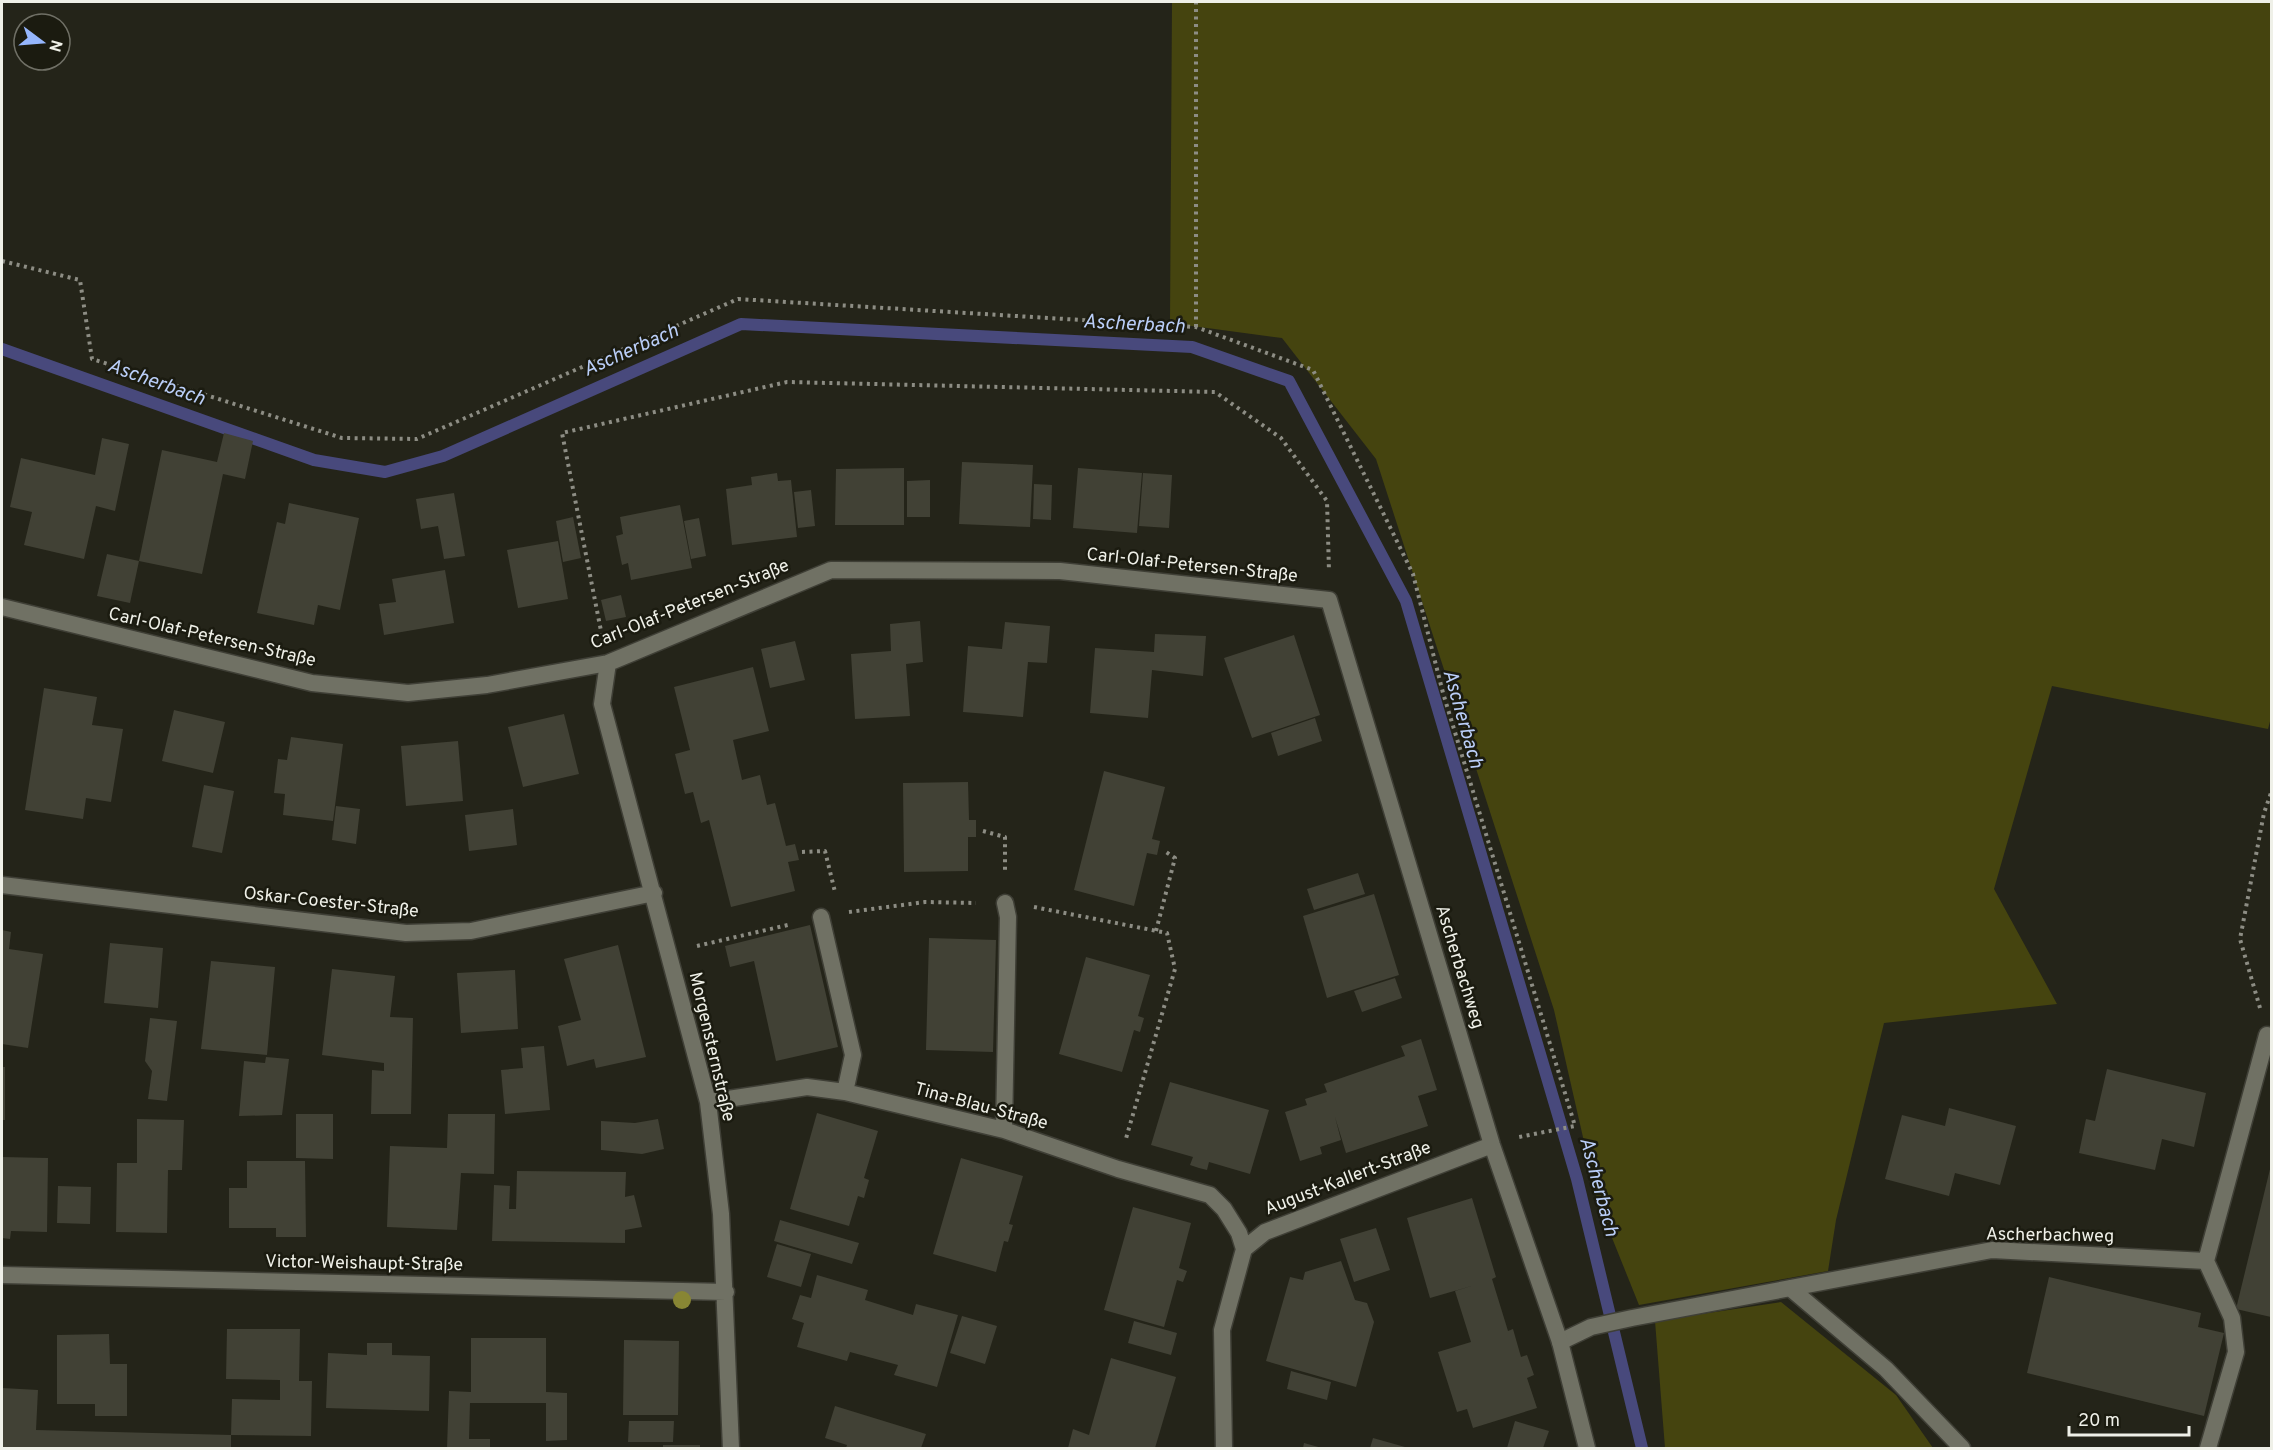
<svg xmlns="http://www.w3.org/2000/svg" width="2273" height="1450" viewBox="0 0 2273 1450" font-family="Overpass,sans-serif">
<rect width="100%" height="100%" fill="#242419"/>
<path fill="#45440f" d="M1172,2H2271L2272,714L2268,729L2052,686L1994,889L2057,1004L1884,1023L1836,1220L1828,1271L1639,1305L1598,1203L1554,1010L1376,459L1282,338L1170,323Z
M1781,1302L1896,1395L1933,1448H1665L1655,1321Z"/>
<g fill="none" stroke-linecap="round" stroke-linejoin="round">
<path stroke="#48497c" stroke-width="12" d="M2,349L314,460L385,472L443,456L741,324L1192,347L1289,381L1406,601L1577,1179L1642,1448"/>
</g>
<path fill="#414135" d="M224,433L253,441L245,479L223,474L202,574L139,561L162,450L217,462Z
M102,438L129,444L115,511L96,506L84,559L24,545L32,512L10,507L21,458L95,475Z
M962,462L1033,465L1030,527L959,524Z
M904,468V525H835L836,469Z
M1078,468L1142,473L1137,533L1073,528Z
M777,473L778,481L791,480L797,537L732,545L726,489L752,485L751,477Z
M1143,473L1172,475L1169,528L1139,526Z
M930,480V517H907V481Z
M1034,484L1052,485L1051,520L1033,519Z
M811,490L815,526L798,528L794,492Z
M454,493L465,556L444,559L438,526L421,529L416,499Z
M289,503L359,518L340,610L318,605L314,625L257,613L277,522L285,524Z
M680,505L692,568L631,580L628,563L622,565L616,536L623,534L620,517Z
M573,517L581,558L563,562L556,521Z
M699,518L706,556L691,559L684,521Z
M558,541L568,599L518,608L507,550Z
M107,554L139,561L130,603L97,596Z
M445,570L454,623L384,635L379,604L396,602L392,579Z
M621,595L626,617L606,621L601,600Z
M920,621L923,662L906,664L910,716L855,719L851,654L891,651L890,624Z
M1005,622L1050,626L1047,663L1028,662L1023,717L963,712L968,646L1002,649Z
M1155,634L1206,636L1203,676L1152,670L1148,718L1090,713L1095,648L1154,652Z
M1294,635L1320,715L1252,738L1224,658Z
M795,641L805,680L770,688L761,649Z
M753,667L769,731L733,740L742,780L760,775L767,805L775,803L786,846L795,844L799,860L788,862L795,891L731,907L709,820L701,823L693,792L685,794L675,754L690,750L674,687Z
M44,688L97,697L92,725L123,729L111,802L86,798L83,819L25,810Z
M174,710L225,722L213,773L162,761Z
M564,714L579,774L523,787L508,727Z
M1315,718L1322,741L1278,756L1271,733Z
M291,737L343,744L333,821L283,815L285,794L274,793L278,759L287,760Z
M458,741L463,801L406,806L401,746Z
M1104,771L1165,787L1152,839L1160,841L1157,855L1147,853L1134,906L1074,890Z
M968,782L969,820H976V837H968V871L904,872L903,783Z
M204,785L234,791L222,853L192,847Z
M336,806L360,809L356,844L332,840Z
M513,809L517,845L469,851L465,815Z
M1358,873L1365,894L1314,910L1307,889Z
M1374,894L1399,975L1327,998L1303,916Z
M810,925L838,1047L776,1061L754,961L730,967L725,946Z
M2,930L11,932L9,949L43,954L28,1048L2,1044Z
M929,938L996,940L993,1052L926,1050Z
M110,943L163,948L158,1008L104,1003Z
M618,945L646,1057L596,1068L594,1059L567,1066L558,1026L581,1020L564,959Z
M1086,957L1150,975L1138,1016L1144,1018L1140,1032L1134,1030L1122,1072L1059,1054Z
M211,961L275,967L267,1055L201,1049Z
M332,969L395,976L390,1017L413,1018L411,1114H371L372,1070L384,1071V1063L322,1055Z
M515,970L518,1029L461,1033L457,973Z
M1395,978L1402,998L1362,1012L1354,991Z
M150,1018L177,1021L167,1101L148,1099L152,1071L145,1061Z
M1421,1039L1437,1090L1418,1096L1428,1126L1346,1153L1335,1117L1341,1140L1320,1147L1322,1154L1300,1161L1285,1112L1307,1105L1305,1099L1327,1092L1324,1084L1405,1056L1401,1046Z
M544,1046L550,1110L505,1114L501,1070L523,1068L521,1048Z
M266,1057L289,1059L282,1115L239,1116L244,1061L265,1063Z
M2,1067H5V1120H2Z
M2107,1069L2206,1093L2194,1147L2162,1139L2155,1170L2079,1153L2086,1119L2095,1121Z
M1170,1082L1269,1110L1250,1174L1209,1162L1207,1170L1199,1168L1190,1165L1193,1157L1151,1145Z
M1949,1108L2016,1126L2000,1185L1955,1173L1949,1196L1885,1179L1902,1115L1945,1126Z
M817,1113L878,1131L864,1178L869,1180L864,1198L858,1196L849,1226L790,1209Z
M296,1114H333V1159L296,1158Z
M448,1114H495L494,1174L461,1173L457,1230L387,1227L390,1146L447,1148Z
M137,1119L184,1120L182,1170H168L167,1233L116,1232L117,1163H137Z
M658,1119L664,1149L642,1154L601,1150V1121L635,1123Z
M2,1157L48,1158L47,1232L11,1231L10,1239L2,1238Z
M961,1158L1023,1176L1009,1224L1013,1225L1008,1242L1004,1241L996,1272L933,1254Z
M247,1161H305L306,1237H276V1228H229V1188H247Z
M2271,1165V1317L2236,1309Z
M517,1171L626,1172L625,1197L634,1195L642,1227L625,1230V1243L492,1241L494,1185L510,1186L509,1209H516Z
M58,1186L91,1187L90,1224L57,1223Z
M1472,1198L1496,1277L1492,1279L1508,1331L1513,1329L1521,1357L1527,1355L1534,1375L1527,1378L1537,1408L1473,1428L1467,1409L1457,1412L1438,1352L1471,1342L1455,1291L1475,1285L1430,1298L1407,1218Z
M1133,1207L1191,1223L1179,1268L1187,1271L1183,1282L1177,1280L1164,1327L1104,1310Z
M780,1220L859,1243L852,1264L774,1241Z
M1376,1228L1390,1270L1354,1282L1340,1239Z
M777,1244L811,1254L801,1287L767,1277Z
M1341,1261L1355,1300L1367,1303L1374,1322L1356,1387L1266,1361L1290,1277L1303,1280L1305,1272Z
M817,1275L868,1290L865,1300L913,1315L916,1304L958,1315L937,1387L894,1375L898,1365L850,1352L847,1361L797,1347L804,1323L792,1319L800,1295L811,1298Z
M2049,1277L2201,1313L2198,1327L2224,1333L2204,1416L2027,1373Z
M962,1316L997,1326L985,1364L950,1353Z
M1134,1321L1177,1333L1171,1355L1128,1343Z
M227,1329H300L299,1381H312L311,1436L231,1435V1448H2V1388L38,1390L36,1430L231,1435L232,1399L280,1400V1380L226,1379Z
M109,1334L110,1364H127V1416H95V1404H57V1335Z
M471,1338H546V1392L567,1393V1440L546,1441V1403H470L469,1439H490V1448H447L449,1391L471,1392Z
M624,1340L679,1341L678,1415H623Z
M367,1343H392V1355L430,1356L429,1411L326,1408L328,1353L367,1355Z
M1111,1358L1176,1377L1155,1448H1068L1073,1429L1089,1435Z
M1291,1371L1331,1382L1327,1400L1287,1389Z
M835,1406L926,1434L921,1448H846L847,1445L825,1438Z
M629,1421H674L673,1442H628Z
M1515,1421L1549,1431L1543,1448H1507Z
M1373,1438L1405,1447L1404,1448H1370Z
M1304,1443L1322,1448H1303Z
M663,1445H700V1448H663Z"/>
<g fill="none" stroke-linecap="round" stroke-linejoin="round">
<defs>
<path id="service" d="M2206,1261L2232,1318L2236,1352L2208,1448
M1790,1288L1886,1369L1962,1448
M1560,1342L1591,1327L1632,1318L1992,1250L2206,1261L2267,1035"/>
<path id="minor" d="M2,607L312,683L408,693L487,685L608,663L831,570L1060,571L1329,600L1492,1145L1560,1342L1587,1448
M608,663L602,704L708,1102L721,1214L731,1448
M2,885L406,933L471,931L654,893
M821,917L853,1055L845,1092
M708,1102L807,1087L845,1092L1004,1130L1118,1169L1210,1195L1224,1209L1239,1233L1244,1249
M1004,1130L1008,917L1005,903
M2,1275L726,1292
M1224,1448L1222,1330L1244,1249L1265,1232L1492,1145"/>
</defs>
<use href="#service" stroke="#3f3f36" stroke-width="19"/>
<use href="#minor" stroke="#3f3f36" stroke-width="19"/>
<path stroke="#8d8d84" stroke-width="4" stroke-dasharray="3 4.5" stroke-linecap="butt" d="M2,261L80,280L92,359L342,438L417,439L738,299L1196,327L1313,370L1413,574L1443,693L1575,1126L1519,1137
M1196,327V2
M602,636L562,433L787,382L1215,392L1281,438L1327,501L1329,571
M983,831L1005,837V873
M802,852L825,851L835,892
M1034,907L1167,933L1175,969L1125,1142
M849,912L925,902L976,903
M1156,931L1175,858L1166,852
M697,946L792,924
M2260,1008L2240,939L2264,813L2272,790"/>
<use href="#service" stroke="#707164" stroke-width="16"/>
<use href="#minor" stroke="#707164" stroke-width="16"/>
</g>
<circle fill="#888634" cx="682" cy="1300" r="9"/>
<g text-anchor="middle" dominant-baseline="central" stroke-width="5" stroke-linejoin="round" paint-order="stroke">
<g font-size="18" fill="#eff0e8" stroke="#1b1b10">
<text transform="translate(1192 566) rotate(6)">Carl-Olaf-Petersen-Straße</text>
<text transform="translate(690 605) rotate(-22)">Carl-Olaf-Petersen-Straße</text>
<text transform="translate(212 638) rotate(13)">Carl-Olaf-Petersen-Straße</text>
<text transform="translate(331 903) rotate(6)">Oskar-Coester-Straße</text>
<text transform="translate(1459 967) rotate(73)">Ascherbachweg</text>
<text transform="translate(711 1047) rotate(77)">Morgensternstraße</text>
<text transform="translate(981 1107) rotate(15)">Tina-Blau-Straße</text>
<text transform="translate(1348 1179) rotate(-21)">August-Kallert-Straße</text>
<text transform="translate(2050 1236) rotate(1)">Ascherbachweg</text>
<text transform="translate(364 1264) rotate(1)">Victor-Weishaupt-Straße</text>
</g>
<g font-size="20" font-style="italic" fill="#bacef8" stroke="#1b1b10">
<text transform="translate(1134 325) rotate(3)">Ascherbach</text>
<text transform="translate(631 351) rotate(-24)">Ascherbach</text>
<text transform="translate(156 383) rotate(20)">Ascherbach</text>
<text transform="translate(1462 719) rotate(74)">Ascherbach</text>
<text transform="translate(1598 1187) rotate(75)">Ascherbach</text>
</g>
</g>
<rect width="2273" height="1450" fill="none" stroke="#eff0e8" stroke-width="6"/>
<g transform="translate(42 42) rotate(106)"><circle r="28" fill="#1b1b10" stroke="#707066" stroke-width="1.5"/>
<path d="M0-4.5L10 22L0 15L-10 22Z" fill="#95b6fd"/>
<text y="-9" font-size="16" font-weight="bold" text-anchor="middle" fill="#eff0e8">N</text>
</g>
<path d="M2069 1426v9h120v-9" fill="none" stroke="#eff0e8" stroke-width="3"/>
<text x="2078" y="1426" font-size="18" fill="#eff0e8" stroke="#1b1b10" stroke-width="4.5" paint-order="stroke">20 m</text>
</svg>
